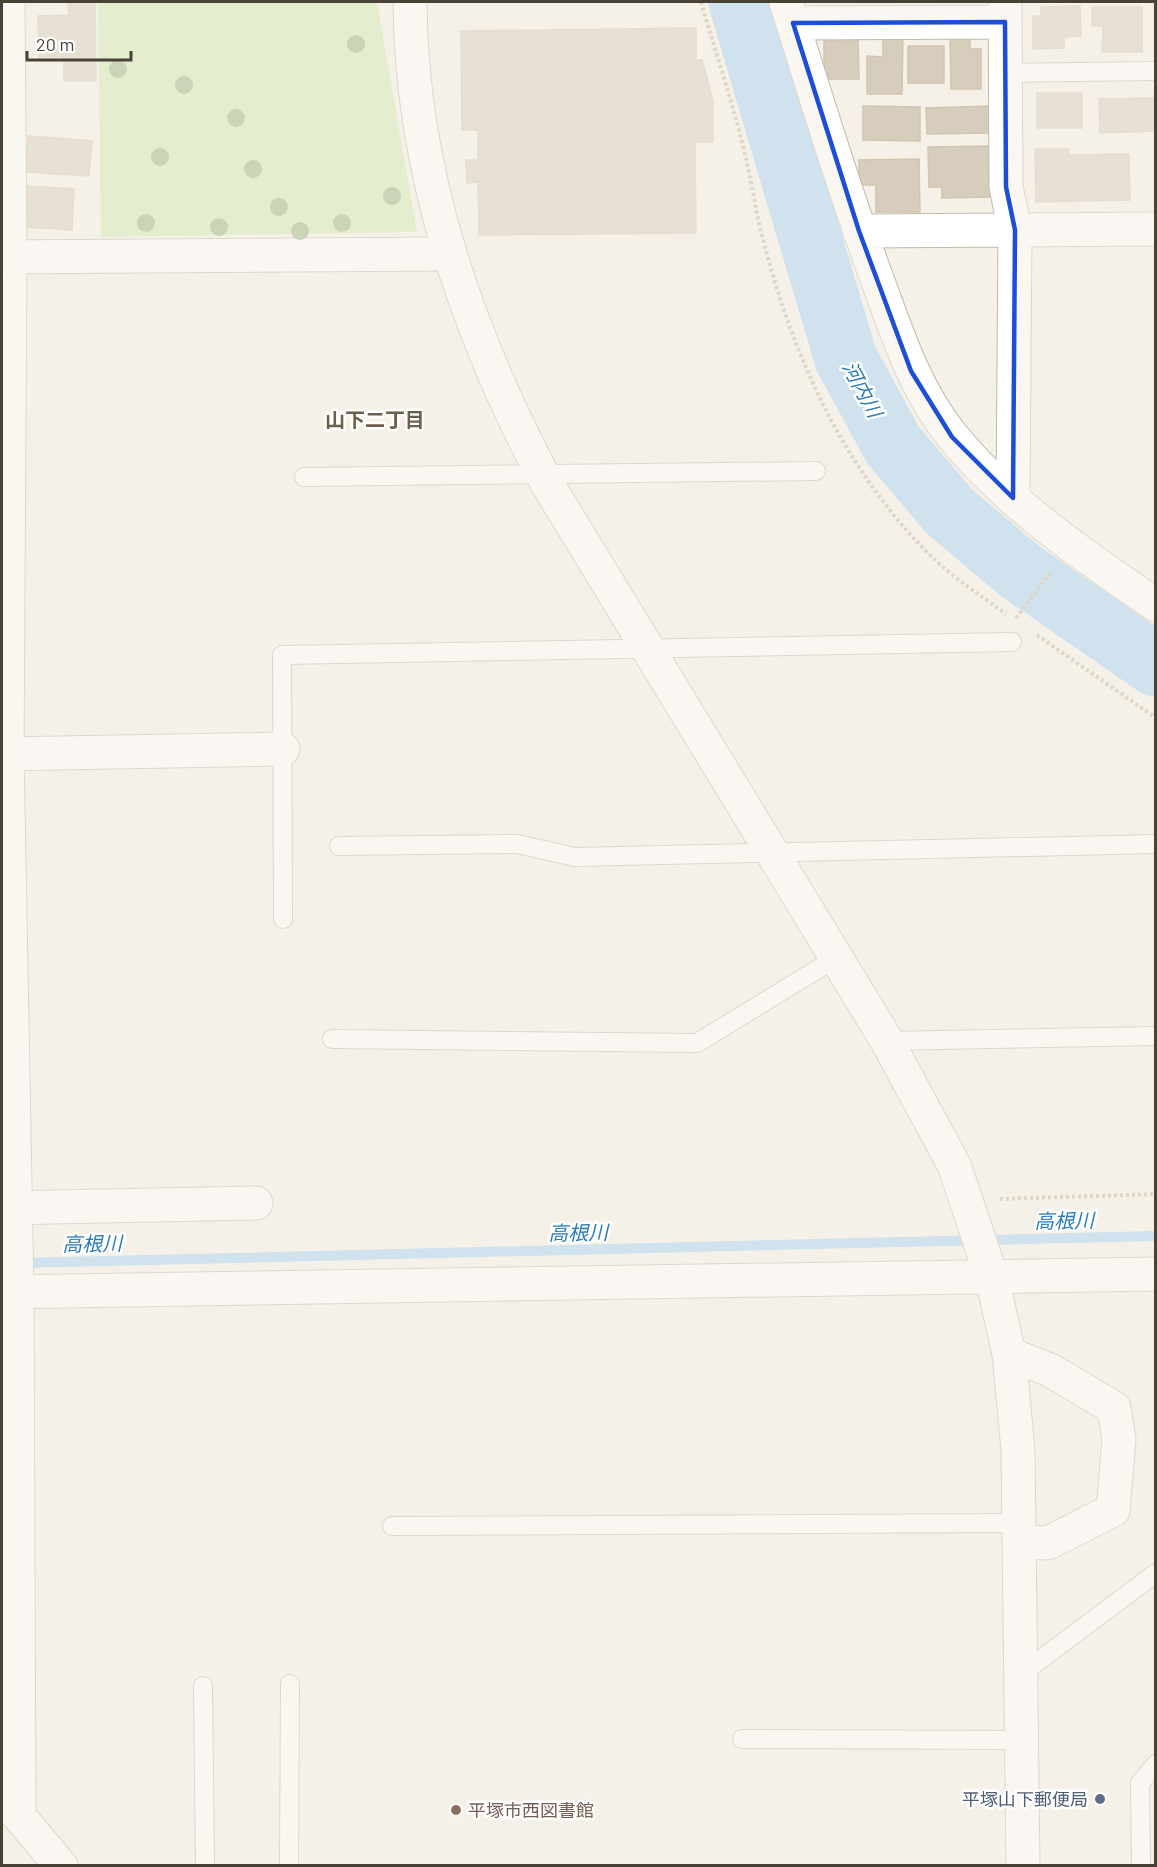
<svg xmlns="http://www.w3.org/2000/svg" width="1157" height="1867" viewBox="0 0 1157 1867" font-family="Barlow,'Noto Sans JP',sans-serif">
<rect width="100%" height="100%" fill="#f5f1e8"/>
<path fill="#cfeaaf" d="M98,2H377L417,232L101,237Z"/>
<g fill="none" stroke-linecap="round" stroke-linejoin="round">
<path stroke="#a2d1f4" stroke-width="10" d="M20,1263L1156,1236"/>
<path stroke="#a2d1f4" stroke-width="63" d="M740,2L846,359L893,445L949,511L1020,571L1156,665"/>
</g>
<path fill="#d7cdbd" stroke="#d2c5b0" stroke-width="1.5" d="M68,4H95L96,81H64V57H39L38,16L69,15Z
M1080,6L1081,36L1064,37V48L1033,49V16H1041V7Z
M1092,7H1142V52H1102L1103,26H1092Z
M696,28V60H702L713,101V142H695L696,233L479,235L478,182L467,183L466,160H478V130H462L461,31Z
M883,34L903,35L902,94H867V56L883,57Z
M950,36H970V49H981V89H951Z
M858,37L859,79H824V38Z
M908,46H944V83H908Z
M1037,93H1082V128H1037Z
M1154,98L1155,131L1100,133L1099,99Z
M863,106L920,107V141L863,140Z
M989,106L990,133L927,134L926,108Z
M28,136L92,141L89,176L26,172Z
M992,146L993,197L942,198V187H929L928,147Z
M1035,149H1069V155L1129,154L1130,200L1036,202Z
M919,159L920,212H876V185H859V160Z
M27,186L74,189L72,230L25,227Z"/>
<g fill="none" stroke-linecap="round" stroke-linejoin="round">
<defs>
<path id="service" d="M1006,73L1156,71
M304,477L816,471
M339,846L517,844L575,857L1156,844
M283,919L282,655L1012,642
M332,1039L697,1043L836,958
M887,1041L1156,1036
M392,1526L1019,1523
M1021,1674L1156,1573
M203,1686L205,1866
M742,1739L1022,1740
M289,1866L290,1684
M1141,1866L1140,1783L1156,1764"/>
<path id="minor" d="M8,2L10,257L7,754L17,1292L19,1816
M786,2C816,97 845,193 880,287C899,339 917,393 953,437C1009,505 1084,556 1156,605
M1005,2L1006,187L1015,230L1013,498
M793,23L1005,22
M859,231L1156,229
M2,257L448,254
M2,754L283,749
M2,1208L256,1203
M2,1292L1156,1274
M1009,1354L1050,1370L1114,1408L1119,1440L1113,1510L1048,1543L1019,1542
M4,1802L19,1816L61,1866"/>
<path id="tertiary" d="M410,2C411,173 468,335 548,485L887,1041L954,1165L992,1278L1009,1354L1018,1450L1023,1866"/>
</defs>
<use href="#service" stroke="#c1b9aa" stroke-width="20"/>
<use href="#minor" stroke="#c1b9aa" stroke-width="35"/>
<use href="#tertiary" stroke="#c1b9aa" stroke-width="35"/>
<path stroke="#c3b59b" stroke-width="4" stroke-dasharray="3 3" stroke-linecap="butt" d="M701,2C716,54 734,106 746,159C753,187 756,215 764,243C793,355 841,462 921,546C946,573 977,593 1006,614
M1016,618L1052,571
M1037,635L1156,718
M1000,1199L1156,1194"/>
<use href="#service" stroke="#fff" stroke-width="18"/>
<use href="#minor" stroke="#fff" stroke-width="33"/>
<use href="#tertiary" stroke="#fff" stroke-width="33"/>
</g>
<g fill="#95b17d">
<circle cx="356" cy="44" r="9"/>
<circle cx="118" cy="69" r="9"/>
<circle cx="184" cy="85" r="9"/>
<circle cx="236" cy="118" r="9"/>
<circle cx="160" cy="157" r="9"/>
<circle cx="253" cy="169" r="9"/>
<circle cx="392" cy="196" r="9"/>
<circle cx="279" cy="207" r="9"/>
<circle cx="146" cy="223" r="9"/>
<circle cx="342" cy="223" r="9"/>
<circle cx="219" cy="227" r="9"/>
<circle cx="300" cy="231" r="9"/>
</g>
<path d="M0 0H1157V1867H0ZM1005,22L1006,187L1015,230L1013,498L952,437L911,371L859,231L793,23Z" fill="#f5f1e8" fill-opacity=".55" fill-rule="evenodd"/>
<path fill="none" stroke="#1d4ed8" stroke-width="4.5" stroke-linejoin="round" d="M1005,22L1006,187L1015,230L1013,498L952,437L911,371L859,231L793,23Z"/>
<circle fill="#5c6f8a" stroke="#fff" stroke-width="2" cx="1100" cy="1799" r="6"/>
<circle fill="#8d6e63" stroke="#fff" stroke-width="2" cx="456" cy="1810" r="6"/>
<g text-anchor="middle" dominant-baseline="central" stroke-width="5" stroke-linejoin="round" paint-order="stroke">
<g font-size="18" fill="#4e5e75" stroke="#fff" text-anchor="end">
<text x="1088" y="1799">平塚山下郵便局</text>
</g>
<g font-size="18" fill="#785e54" stroke="#fff" text-anchor="start">
<text x="468" y="1810">平塚市西図書館</text>
</g>
<g font-size="20" font-style="italic" fill="#2a7bba" stroke="#fff">
<text transform="translate(863 389) rotate(62)">河内川</text>
<text transform="translate(1064 1220) rotate(-1)">高根川</text>
<text transform="translate(578 1232) rotate(-1)">高根川</text>
<text transform="translate(92 1243) rotate(-1)">高根川</text>
</g>
<g font-size="20" font-weight="bold" fill="#6c604d" stroke="#fff">
<text x="375" y="419">山下二丁目</text>
</g>
</g>
<rect width="1157" height="1867" fill="none" stroke="#484236" stroke-width="6"/>
<path d="M27 51v9h104v-9" fill="none" stroke="#484236" stroke-width="3"/>
<text x="36" y="51" font-size="18" fill="#484236" stroke="#ffffff" stroke-width="4.5" paint-order="stroke">20 m</text>
</svg>
